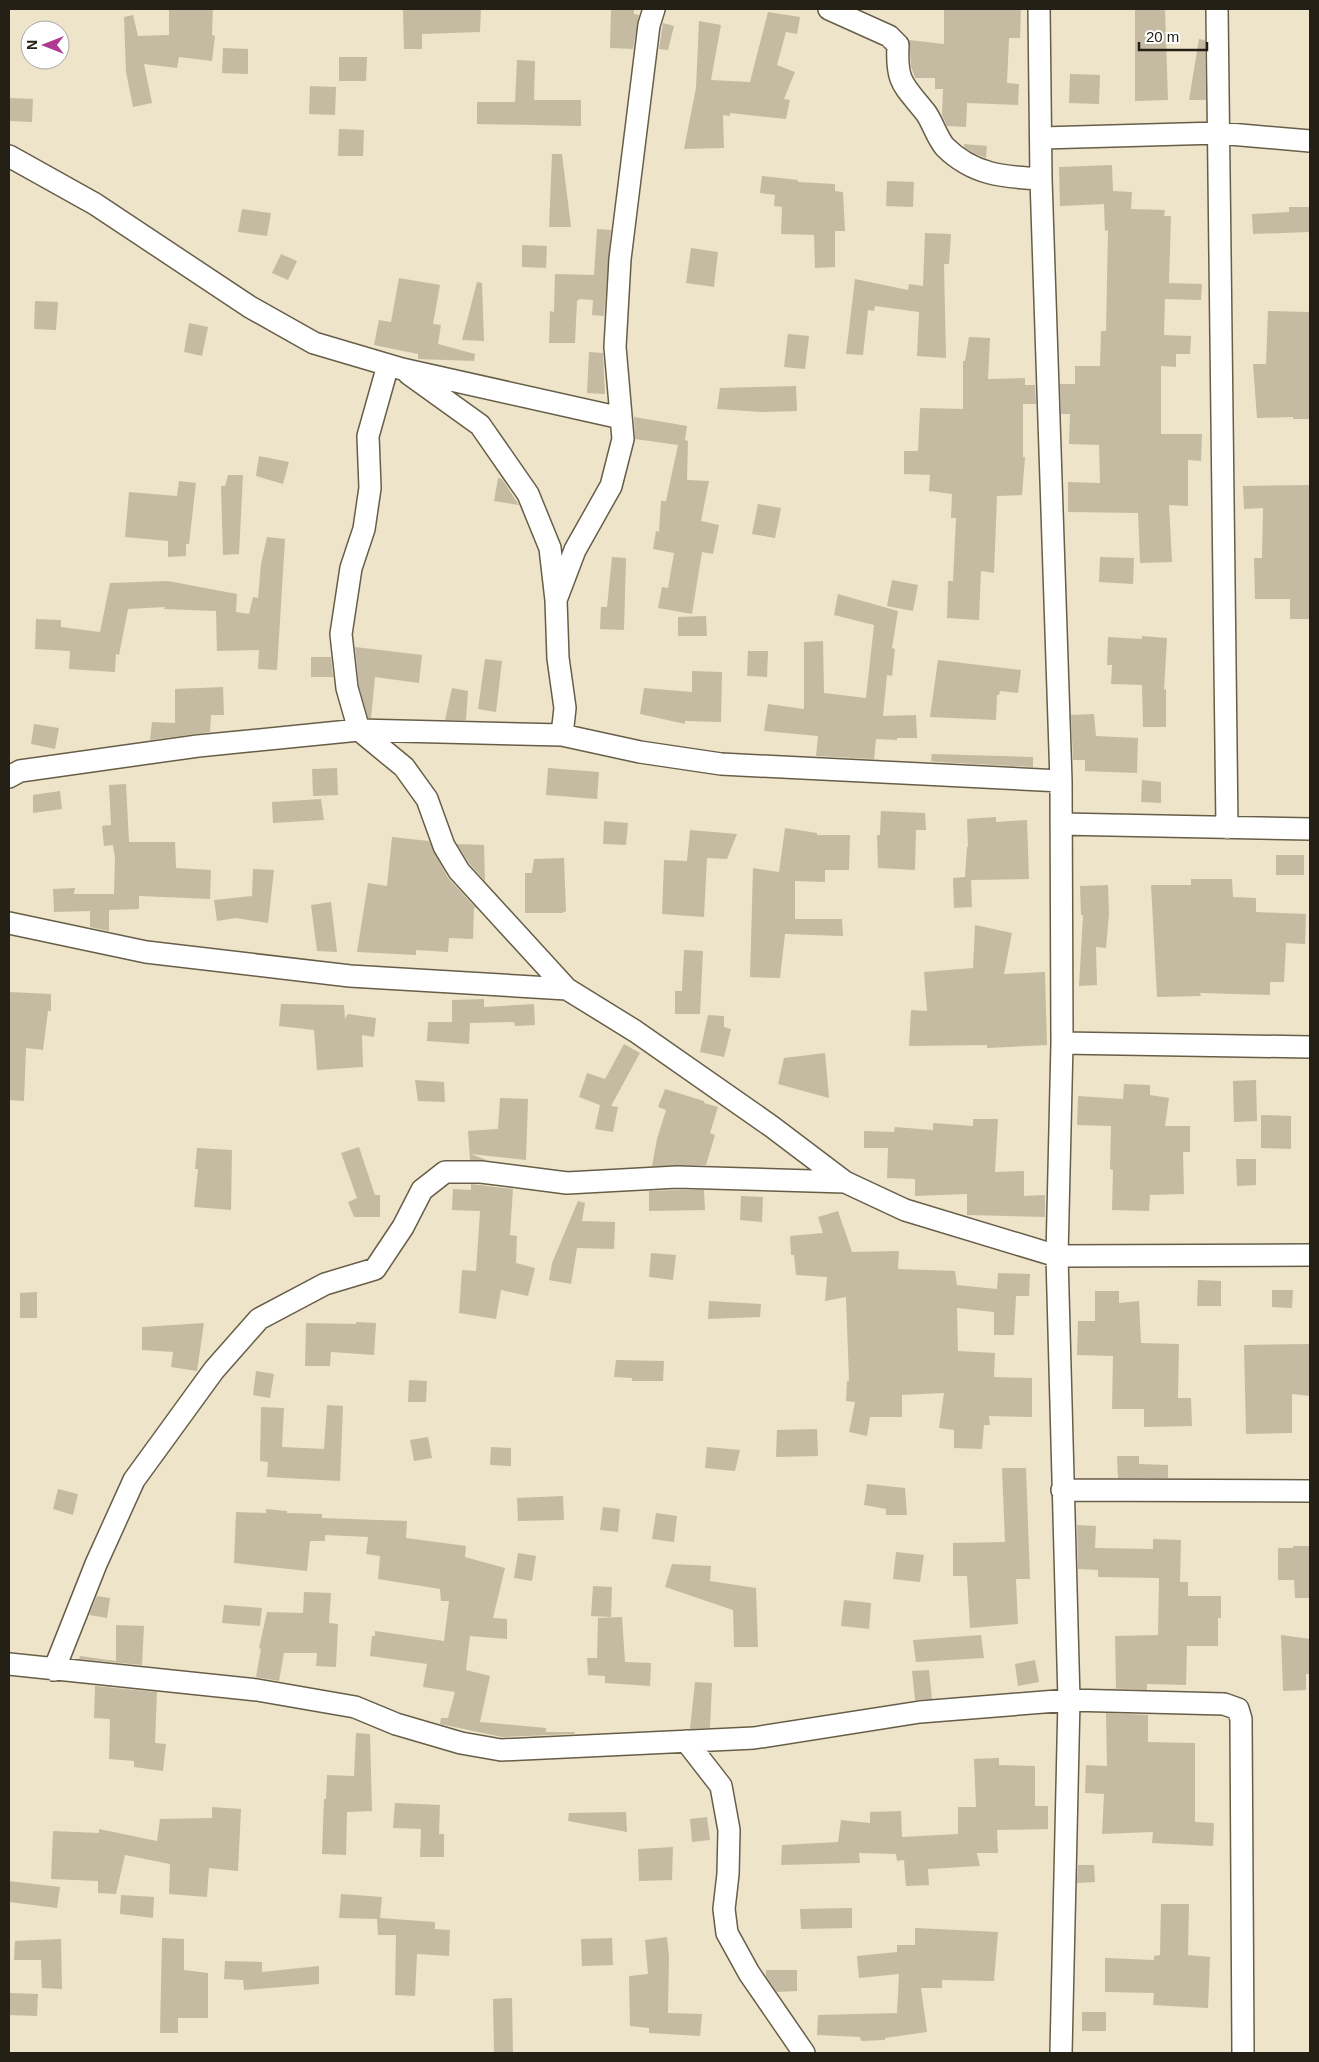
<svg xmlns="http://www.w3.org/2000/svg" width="1319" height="2062" viewBox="0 0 1319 2062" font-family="Arial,sans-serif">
<rect width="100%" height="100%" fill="#eee4ca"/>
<path fill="#c5bba2" d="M169,9H213L212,35L215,36L212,61L179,57L177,68L144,64L152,103L133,107L126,72L124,17L133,15L138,36L169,35Z
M403,9H481L480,32L422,34V49H404Z
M611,9H634V14L639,15L633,49L610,48Z
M944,9H1021L1020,38H1009L1007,83L1019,84L1018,105L967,103L966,127L947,126L942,115L943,89H935V78H915L911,66L909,40L944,44Z
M1135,9H1165L1168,100L1135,101Z
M768,12L800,17L797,34L786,32L777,65L795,72L784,99L790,100L786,119L730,113V116L723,115L724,148L684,149L696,88L699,21L721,25L711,80L750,82Z
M663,23L674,26L668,50L659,49Z
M1199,39L1205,40L1206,100H1189Z
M223,48L248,49V74L222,73Z
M339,57H367L366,81H339Z
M517,60L535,61L534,100H581V126L477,124V102H515Z
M1070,74L1100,75L1099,104L1069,103Z
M310,86L336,87L335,115L309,114Z
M9,98L33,99L32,122L9,121Z
M339,129L364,130L363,156H338Z
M964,144L987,146L986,158L973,153L964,147Z
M552,154H562L571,227H549Z
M1112,165L1113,191L1132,192L1131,209L1165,210L1164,216H1171L1169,283L1202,284L1201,300L1165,299L1164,335L1191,336L1190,354H1176V367L1161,366V434H1202L1201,461L1188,460V506L1169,505L1172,562L1140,563L1138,513L1068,512V482L1100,483L1099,445L1069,444L1070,414H1061L1060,384H1075V366H1100L1101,331H1106L1108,230L1105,231L1104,204L1060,206L1059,167Z
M762,176L798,180V182L835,184V191L843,192L845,231H835V267L815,268L814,235L781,234L782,207L774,206L775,195L760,193Z
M887,181L914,182L913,207L886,206Z
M1289,207H1310V232L1253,234L1252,214L1289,212Z
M242,209L271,213L267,236L238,232Z
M597,229L611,230L604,316L592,315L593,300L580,299L577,301L575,343H549L550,311L554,312L555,274L594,275Z
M925,233L951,234L949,264H944L946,358L917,356L919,312L875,306L874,311L868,310L863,355L846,354L855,279L908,290L909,284L923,286Z
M522,245L547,246L546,268L522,267Z
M691,248L718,252L714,287L686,283Z
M281,254L297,261L288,280L272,273Z
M399,278L440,285L433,324L441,325L438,344L475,354L474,361L418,359V354L374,345L379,320L391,322Z
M477,282L482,283L484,341L462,340Z
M35,301L58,302L56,330L34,329Z
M1268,311L1310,312V419H1293V417L1257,418L1253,364H1266Z
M189,323L208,327L202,356L184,352Z
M788,334L809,336L805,369L784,367Z
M969,337L990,338L988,379L1025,378V385H1035L1036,404H1023V457H1025L1022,495L997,496L994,573L981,571L979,620L947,618L948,581H953L956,518H951L952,494L929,491L930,475L904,474V451H918L920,408L963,409V361H965Z
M589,352L603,353L605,394L587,393Z
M796,386L797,411L762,412L717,409L720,388Z
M634,417L687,426L685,440L688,441L687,480L709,481L701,521L719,525L713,554L702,552L692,614L658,608L662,587L668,588L674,553L653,549L656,531L659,532L661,501H666L678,445L635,439Z
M259,456L289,462L283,484L256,476Z
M228,475H243L239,554L223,555L221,486H225Z
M498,478L502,479L519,505L494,501Z
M179,481L196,483L189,544H186V556L168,557V541L125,537L129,492L177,496Z
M1310,485V619H1290V599H1255L1254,558H1262L1263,508L1244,509L1243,486Z
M758,504L781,508L775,538L752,534Z
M267,537L285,539L277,670L258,669L259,650L217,651L216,611L164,609L165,607L128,609L119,655L116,654L115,672L69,669L70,651L35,649L36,619L61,620V627L100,632L110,583L168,581L237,594L236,612L249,614L253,597L258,598L261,564Z
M612,557L626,558L624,630L600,629L601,607H607Z
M1100,557L1134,558L1133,584L1099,582Z
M892,580L918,585L913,611L887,606Z
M838,594L898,611L892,648L895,649L892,676L887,675L883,716L916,715L917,738H897V740L876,739L874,759L816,756L818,736L764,731L768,704L804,709V642L823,641L824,693L866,698L874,625L834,615Z
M706,616L707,636H678V617Z
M1142,636L1167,638L1164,690L1166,689V727H1143L1142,685L1111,684L1112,665H1107L1108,637L1142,639Z
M355,647L422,655L419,683L375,677L371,718H368L359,686Z
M748,651H768L767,677L747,676Z
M311,657H331L333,677H311Z
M485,659L502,661L496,712L478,709Z
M938,660L1021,670L1018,693L1000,691L999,695H997L996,720L930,717Z
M692,671L722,672L721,722L685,721V724L640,714L644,688L692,692Z
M223,687L224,715H211L210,732L150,740L152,722L175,723V689Z
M452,688L468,691L466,720H445Z
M1094,714L1096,736L1138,738L1137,773L1085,771V760H1073L1071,715Z
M34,724L59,728L55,749L31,744Z
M932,754L1033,757V767L937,762L931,761Z
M337,768L338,795L313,796L312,769Z
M548,768L599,772L597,799L546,795Z
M1142,780L1161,782V803L1141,802Z
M126,784L129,842H175L176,868L211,870L210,899L139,896V909L109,910V931L90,927V911L54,912L53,889L75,888L74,894H114L115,858L113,845L104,846L102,826L111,825L109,785Z
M60,791L62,809L33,813V795Z
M321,799L324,820L273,823L272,802Z
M881,811L925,813L926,830H916L915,870L878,868L877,835H880Z
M996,817V822L1027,820L1029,879L971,880L972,907L954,908L953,878L965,877L967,847H968L967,819Z
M604,821L628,823L626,845L603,844Z
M785,828L817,833V835H850L849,870H825V882L795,881V919H842L843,936L785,934L780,978L750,977L753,868L779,872Z
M690,830L737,834L727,859L707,858L704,917L662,914L664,860L687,861Z
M392,837L429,841L448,878L476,908H474L473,939L449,938L448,952L416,950V955L357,952L368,883L387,886Z
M457,844L484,845L485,881L469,863Z
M1276,855H1304V875H1276Z
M564,858L566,911L562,913H525V873H532L534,859Z
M253,869L274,870L268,923L236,918L217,921L214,900L252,896Z
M1191,879H1232L1233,897L1256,898V912L1306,914L1305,944L1286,943L1284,982H1270V995L1200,993L1201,996L1157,997L1151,885H1191Z
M1108,885L1109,914L1106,948L1096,947L1097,985L1079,986L1083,915H1081L1080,886Z
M331,902L337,952L317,951L311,905Z
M975,925L1012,933L1004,974L1045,972L1047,1045L987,1048V1045L909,1046L911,1010L927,1011L924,972L973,968Z
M684,950L703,951L700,1014H675V991H682Z
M10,992L51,994V1011H48L43,1050L26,1048L24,1101L9,1100Z
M484,999V1007L534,1004L535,1025L515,1026L514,1022L470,1023L469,1044L427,1041L428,1022H452V1000Z
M281,1004L344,1005L345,1019L348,1014L376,1018L374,1037L362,1035L363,1067L317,1070L314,1030L279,1026Z
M708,1015L724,1016V1027L731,1029L724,1057L700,1052Z
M624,1044L640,1053L611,1106L618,1107L613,1132L595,1129L600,1105L579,1097L587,1073L605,1079Z
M825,1053L829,1098L778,1084L784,1058Z
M415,1080L444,1082L445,1102L418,1101Z
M1256,1080L1257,1121L1234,1122L1233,1081Z
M1124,1084L1150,1085V1095L1169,1098L1165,1126H1190V1152H1183L1184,1194L1150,1195L1149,1211L1112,1210L1113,1170L1110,1169L1111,1126L1077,1125L1078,1096L1123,1099Z
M665,1089L704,1101V1103L718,1107L710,1133L715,1135L706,1165L652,1166L657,1139L666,1110L658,1107Z
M500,1098L528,1099L526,1160L471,1154L486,1160H470L468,1131L498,1129Z
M1261,1115L1291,1116V1149L1261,1148Z
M973,1119H998L995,1172L1024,1171V1196L1045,1195V1217L967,1215V1194L915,1196V1179L887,1178L888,1148H864V1131L894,1132L895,1127L933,1130V1123L973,1126Z
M359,1147L375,1195H380V1217H354L348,1202L357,1198L341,1153Z
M197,1148L232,1150L231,1210L194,1207L198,1169H195Z
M1236,1159H1256V1185L1237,1186Z
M471,1184L513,1189L510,1235L517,1236L516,1263L535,1268L528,1296L501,1290L496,1319L459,1313L462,1270L476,1271L480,1211L452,1210L453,1189L471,1190Z
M677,1190H704L705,1210L649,1211V1191Z
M741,1196L763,1197L762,1222L740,1220Z
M578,1201L585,1203L582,1221L615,1222L614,1249L577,1248L571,1284L549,1280L552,1263Z
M838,1211L852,1252L899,1251L898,1269L955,1271L957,1285L997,1289L998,1273L1030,1274L1029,1296H1016L1014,1335H994V1312L957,1308L958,1351L995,1353L994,1377L1032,1378V1417L989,1416L990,1425H984L982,1449L954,1448V1430L939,1428L944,1393L902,1395V1417H870L867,1436L849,1432L855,1402L846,1401L847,1381H849L846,1297L825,1301L827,1277L796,1275L794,1255H791L790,1236L823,1233L818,1217Z
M651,1253L676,1255L673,1280L649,1277Z
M1198,1280L1221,1281V1306H1197Z
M1272,1290H1293L1292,1308L1272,1307Z
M1095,1291H1119V1303L1139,1301L1141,1343L1179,1344L1178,1398H1191L1192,1426L1144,1427V1409H1112L1113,1356L1077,1355L1078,1321H1095Z
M37,1292V1318H20V1293Z
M709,1301L761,1304L760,1317L708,1319Z
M356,1322L376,1323L374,1355L331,1352L330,1366H305L306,1323L356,1324Z
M204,1323L197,1371L171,1367L173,1352L142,1350V1327Z
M1310,1344V1396L1292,1394V1433L1246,1434L1244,1345Z
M616,1360L664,1361L663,1381H632V1378L614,1377Z
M256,1371L274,1374L270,1398L253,1395Z
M409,1380L427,1381L426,1402H408Z
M327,1405L343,1406L340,1481L267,1477L268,1462L260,1461L261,1407L284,1408L282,1447L324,1449Z
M817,1429L818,1456L776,1457L777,1430Z
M428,1437L432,1458L414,1461L410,1440Z
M491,1447L511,1448V1466L490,1465Z
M707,1447L740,1450L735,1471L705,1468Z
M1117,1456H1139V1464L1168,1465V1478H1118Z
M1002,1468H1026L1030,1579H1016L1018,1624L970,1628L967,1576H953V1543L1005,1542Z
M867,1484L905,1488L907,1515H886V1509L864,1505Z
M58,1489L78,1494L73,1515L53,1509Z
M563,1496L564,1520L518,1521L517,1498Z
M603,1507L620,1509L618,1532L600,1530Z
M266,1509L287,1511V1513L322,1514V1518L407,1521L406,1538L466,1546L465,1557L505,1568L493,1618L507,1619V1639L470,1636L466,1670L490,1676L480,1722L546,1728V1732H575L574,1734L502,1737L440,1724L441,1718H448L455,1692L423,1687L427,1664L370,1656L372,1636H375V1631L444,1641L449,1601H441L440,1589L378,1579L380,1556L366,1554L368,1537L325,1535V1541H310L307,1571L234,1563L236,1512L266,1513Z
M656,1513L677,1516L674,1542L652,1539Z
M1077,1525L1096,1526L1095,1548L1153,1549V1539L1181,1540L1180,1582H1188V1596H1221V1618H1218V1646H1187L1186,1685L1147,1684V1690L1105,1688H1116L1115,1636L1158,1635L1159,1578L1098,1577V1570L1078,1569Z
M1293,1546H1310V1598H1295L1294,1580H1278V1548H1293Z
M896,1552L924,1555L920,1582L893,1579Z
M518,1553L536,1556L532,1581L514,1578Z
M672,1564L711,1566L710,1581L756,1588L758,1647H734L733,1610L665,1587Z
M593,1586L612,1587L611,1617L591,1616Z
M304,1592L331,1593L329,1623L338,1624L336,1667L316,1666L317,1653H284L279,1681L256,1677L261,1649L259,1648L267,1612L303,1613Z
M97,1596L110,1598L107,1618L89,1615Z
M844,1600L871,1603L869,1629L841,1626Z
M224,1605L262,1608L260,1626L222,1623Z
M622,1617L625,1662L651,1663L650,1686L605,1683V1676L588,1675L587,1658H597L598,1618Z
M116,1625L144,1626L142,1665L79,1659L80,1656L116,1661Z
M981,1635L984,1658L916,1662L913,1640Z
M1281,1635L1310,1639V1674H1306V1690L1283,1691Z
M1035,1660L1039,1682L1018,1686L1015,1664Z
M929,1670L932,1699L915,1700L912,1671Z
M695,1682L712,1683L710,1728L690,1729Z
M95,1686L157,1692L155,1743L166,1744L163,1771L134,1767V1761L109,1759L110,1719L94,1718Z
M1106,1713L1148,1715V1742L1195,1743V1822L1214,1823L1213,1846L1152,1843L1153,1832L1102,1834L1104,1794L1085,1793L1086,1765L1107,1766Z
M356,1733L370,1734L372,1811L347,1812L346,1855L322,1854L324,1799H326L327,1775L354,1776Z
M999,1758V1765L1035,1766V1806H1048V1829L997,1830L998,1853H977L980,1866L928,1869L929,1885L906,1886L904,1860L897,1861L896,1854L859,1853L860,1863L781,1865L782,1845L838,1842L841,1820L870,1823V1812L901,1811L902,1837L958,1834V1807H976L974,1759Z
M395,1803L440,1805L439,1834H444V1857H420L421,1829L393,1828Z
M212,1807L241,1809L238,1871L209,1868L207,1897L169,1894L170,1864L125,1855L116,1894L98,1893V1881L51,1879L53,1831L99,1833V1829L157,1841L160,1819L212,1818Z
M626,1812L627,1832L568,1821L569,1813Z
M707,1817L710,1840L692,1842L690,1819Z
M673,1847L672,1880L639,1881L638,1849Z
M1078,1865H1094L1095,1882L1077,1883Z
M9,1881L60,1887L57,1908L9,1902Z
M341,1894L382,1897L380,1918L435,1922V1929L450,1930L449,1956L417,1954L415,1996L395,1995L396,1935H378L377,1919L339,1918Z
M121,1895L154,1897L153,1918L120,1914Z
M1161,1904H1189L1188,1955L1210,1957L1208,2008L1153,2005L1154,1993L1105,1992V1958L1154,1960V1956L1160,1955Z
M852,1908V1928L801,1929L800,1909Z
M915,1928L998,1932L994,1981L942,1980V1988H921L927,2032L885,2038V2040L861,2041L860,2037L817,2035L818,2015L897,2013L899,1974L859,1978L857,1956L897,1952V1945H915Z
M667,1937L669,1956L668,2013L702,2014L700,2036L649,2033V2028L630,2026L629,1976L648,1974L645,1940Z
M162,1938L184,1939V1970L208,1973V2018H178V2033H160Z
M612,1938L613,1965L582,1966L581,1939Z
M61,1939L62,1989L42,1988L41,1960H14L15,1941Z
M225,1961L262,1962V1972L319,1966V1984L244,1990L243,1980L224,1979Z
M766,1970H797V1991L777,1992L766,1976Z
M9,1993L38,1994L37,2016L9,2015Z
M512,1998L513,2053H494L493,1999Z
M1082,2012H1106V2031H1082Z"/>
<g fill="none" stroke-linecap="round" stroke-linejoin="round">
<defs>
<path id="minor" d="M829,9L889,36L898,45C896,84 904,85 926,113C933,123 937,138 945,147C973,175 1004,177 1041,179
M1039,9L1041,179L1061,781L1062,1043L1057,1256L1069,1700L1061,2053
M1217,9L1227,828
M1042,138L1218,133L1310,141
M9,156L95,204L250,307L314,343L402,369L621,418
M388,365L368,436L370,488L364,529L351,568L341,634L347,688L359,730L404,767L427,799L444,846L459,871L567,989L635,1031L771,1126L845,1182L905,1210L1057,1256L1310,1255
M409,374L480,425L528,494L550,548L556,600L558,658L565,708L562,735
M556,600L575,550L611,486L623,439L615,347L620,259L649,25L654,9
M9,777L20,771L198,746L359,730L562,735L640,752L721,764L1061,781
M1061,824L1310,829
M9,923L146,952L350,976L567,989
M1062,1043L1310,1047
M1062,1490L1310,1491
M9,1664L257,1690L355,1707L396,1724L461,1743L501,1750L754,1738L920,1712L1069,1700L1224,1704L1238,1709L1241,1719L1243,2053
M54,1670L96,1564L134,1480L214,1370L259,1319L325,1284L375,1269L403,1227L422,1190L445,1172H481L567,1183L677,1177L845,1182
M686,1741L721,1786L729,1830L728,1874L724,1909L727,1933L749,1973L804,2053"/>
</defs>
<use href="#minor" stroke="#675e48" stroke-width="24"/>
<use href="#minor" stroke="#fff" stroke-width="21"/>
</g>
<rect width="1319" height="2062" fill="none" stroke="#242016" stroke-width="20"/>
<g transform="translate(45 45) rotate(270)"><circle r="24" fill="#ffffff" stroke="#a7a6a2"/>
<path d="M0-4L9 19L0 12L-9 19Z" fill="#b03a92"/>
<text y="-8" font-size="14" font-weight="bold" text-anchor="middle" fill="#242016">N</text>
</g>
<path d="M1139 42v8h68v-8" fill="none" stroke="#242016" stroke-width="2.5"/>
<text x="1146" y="42" font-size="15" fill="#242016" stroke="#ffffff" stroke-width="4" paint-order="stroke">20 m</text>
</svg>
